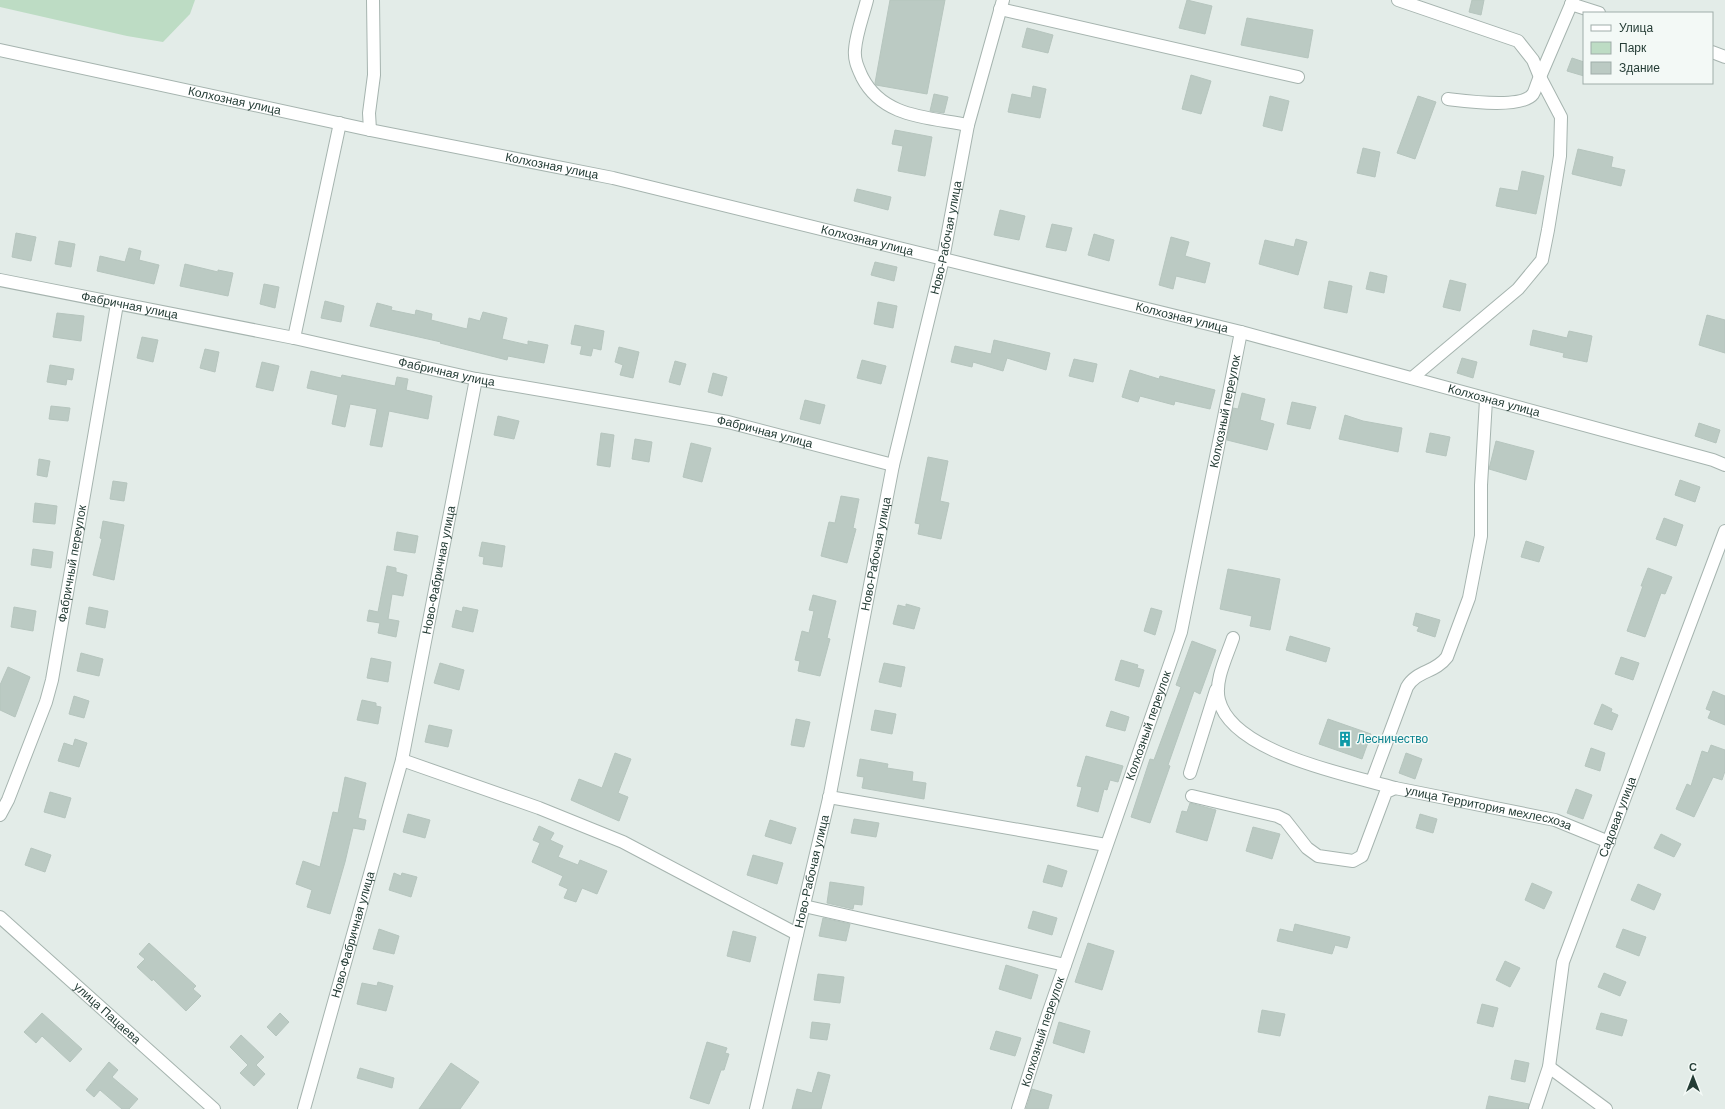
<svg xmlns="http://www.w3.org/2000/svg" width="1725" height="1109" viewBox="0 0 1725 1109" font-family="Helvetica,sans-serif">
<rect width="100%" height="100%" fill="#e3ece8"/>
<path fill="#bddcc4" d="M0,0H195L190,14L163,42L127,36L0,7Z"/>
<path fill="#bbcac3" stroke="#b6c5be" d="M890,0H945L927,94L876,85L875,83Z
M1187,0L1212,6L1205,34L1179,28Z
M1472,0H1484L1481,15L1469,12Z
M1247,18L1313,30L1308,58L1241,45Z
M1027,28L1053,35L1048,53L1022,47Z
M1572,58L1584,62V76L1567,71Z
M1191,75L1211,81L1201,114L1182,109Z
M1033,86L1046,89L1040,118L1008,112L1012,94L1031,98Z
M934,94L948,97L944,113L930,111Z
M1270,96L1289,101L1282,131L1263,126Z
M1418,96L1436,102L1415,159L1397,153Z
M895,130L932,137L925,176L898,171L903,146L892,144Z
M1363,148L1380,152L1375,177L1357,173Z
M1578,149L1613,157L1611,167L1625,170L1621,186L1572,174Z
M1522,171L1544,176L1536,214L1496,206L1500,188L1518,191Z
M857,189L891,197L888,210L854,201Z
M1000,210L1025,216L1019,240L994,235Z
M1052,224L1072,228L1066,251L1046,247Z
M16,233L36,237L31,261L12,257Z
M1094,234L1114,240L1109,261L1088,255Z
M1171,237L1189,242L1185,256L1210,263L1205,283L1176,276L1173,289L1159,285Z
M1296,239L1307,242L1298,275L1259,264L1265,240L1294,247Z
M59,241L75,244L71,267L55,264Z
M129,248L141,251L139,260L159,265L154,284L97,271L100,256L125,262Z
M875,262L897,267L894,281L871,275Z
M185,264L218,272V270L233,273L228,296L180,286Z
M1370,272L1387,276L1384,293L1366,289Z
M1450,280L1466,284L1460,311L1443,307Z
M1329,281L1352,286L1347,313L1324,308Z
M264,284L279,287L275,308L260,304Z
M325,301L344,306L341,322L321,318Z
M878,302L897,306L893,328L874,324Z
M377,303L392,307L391,310L415,315L416,310L432,314L431,320L467,329L469,318L480,321L483,312L507,318L502,339L528,345V341L548,345L544,363L508,356L507,360L440,343L441,342L370,326Z
M57,313L84,316L81,341L53,337Z
M1707,315L1725,320V353L1699,345Z
M575,325L604,331L601,350L593,348L591,356L580,354L582,346L571,344Z
M1533,330L1567,338L1569,331L1592,336L1587,362L1563,357L1564,353L1530,345Z
M142,337L158,340L153,362L137,358Z
M994,340L1050,353L1046,370L1007,358L1003,371L973,362L972,367L951,362L955,346L991,354Z
M619,347L639,352L633,378L620,375L623,365L615,362Z
M205,349L219,352L215,372L200,368Z
M1462,358L1477,362L1473,378L1457,373Z
M1074,359L1097,364L1093,382L1069,376Z
M862,360L886,366L881,384L857,378Z
M675,361L686,364L680,385L669,382Z
M262,362L279,366L273,391L256,387Z
M50,365L74,369L72,380L67,379L66,385L47,382Z
M1130,370L1159,379L1160,376L1215,390L1210,409L1175,401L1174,405L1140,396L1138,402L1122,397Z
M311,371L341,378L342,375L395,386L397,377L408,379L406,390L432,396L428,419L389,411L382,447L370,445L377,409L350,404L345,427L332,424L338,395L307,388Z
M713,373L727,377L722,396L708,392Z
M1242,393L1265,399L1260,420L1274,424L1267,450L1227,440L1233,408L1238,409Z
M805,400L825,405L820,424L800,419Z
M1292,402L1316,407L1310,429L1287,424Z
M51,406L70,408L68,421L49,419Z
M1345,415L1363,421L1402,428L1398,452L1339,439Z
M498,416L519,421L514,439L494,435Z
M1699,423L1720,430L1716,443L1695,436Z
M601,433L614,435L610,467L597,465Z
M1430,433L1450,437L1446,456L1426,452Z
M635,439L652,442L649,462L632,459Z
M1496,441L1534,451L1526,480L1489,469Z
M691,443L711,448L702,482L683,477Z
M928,457L948,461L940,501L949,503L941,539L918,534L920,524L915,523Z
M39,459L50,461L47,477L37,475Z
M1680,480L1700,487L1695,502L1675,495Z
M113,481L127,483L124,501L110,499Z
M841,496L859,499L853,528L856,529L847,563L821,556L829,522L835,523Z
M35,503L57,506L55,524L33,522Z
M1664,518L1683,525L1676,546L1656,539Z
M103,521L124,525L114,580L93,575L102,539L100,538Z
M397,532L418,536L415,553L394,550Z
M1526,541L1544,547L1539,562L1521,557Z
M482,542L505,546L502,567L483,564L484,557L479,556Z
M33,549L53,552L51,568L31,565Z
M387,566L396,568V572L407,575L403,596L392,594L388,619L399,621L396,637L378,633L380,623L367,621L369,610L378,612Z
M1648,568L1672,577L1665,594L1661,593L1645,637L1627,631L1643,586H1641Z
M1228,569L1280,579L1270,630L1250,626L1252,616L1220,609Z
M813,595L836,601L827,638L830,639L820,676L798,671L800,661L795,660L802,631L809,633L814,611L809,610Z
M906,604L920,608L914,629L893,624L898,605L906,607Z
M14,607L36,611L33,631L11,627Z
M89,607L108,611L105,628L86,624Z
M463,607L478,610L473,632L452,627L456,610L462,612Z
M1151,608L1162,611L1155,635L1144,631Z
M1416,613L1440,620L1435,637L1417,631L1419,627L1413,625Z
M1290,636L1330,648L1326,662L1286,650Z
M1192,641L1216,650L1200,694L1194,691L1168,765L1170,766L1150,823L1131,817L1150,759L1154,760L1181,687L1176,685Z
M81,653L103,659L99,676L77,671Z
M1621,657L1639,663L1633,680L1615,674Z
M371,658L391,662L388,682L367,678Z
M1121,660L1138,665L1137,668L1144,670L1139,687L1115,680Z
M440,663L464,670L459,690L434,683Z
M884,663L905,667L901,687L879,682Z
M8,667L30,677L15,717L0,710V685Z
M1713,691L1725,696V725L1708,718L1711,711L1706,709Z
M74,696L89,701L84,718L69,714Z
M362,700L376,703V706L381,707L378,724L357,720Z
M1602,704L1612,709L1611,712L1618,715L1612,730L1594,724Z
M875,710L896,714L892,734L871,730Z
M1111,711L1129,717L1125,731L1106,726Z
M796,719L810,722L804,747L791,745Z
M1328,719L1371,734L1362,759L1319,744Z
M429,725L452,730L448,747L425,742Z
M75,739L87,743L79,767L58,761L64,743L73,746Z
M1711,745L1725,750V771L1722,780L1713,777L1694,817L1676,809L1687,784L1691,786L1702,751L1708,753Z
M1591,748L1605,753L1600,771L1585,766Z
M615,753L631,759L618,793L628,797L619,821L571,800L579,779L602,788Z
M1406,753L1422,759L1415,779L1399,773Z
M1086,756L1123,766L1118,782L1110,780L1107,790L1104,789L1098,812L1077,806L1082,787L1077,786Z
M860,759L888,764L887,768L913,772L912,781L926,783L924,799L862,788L864,777L857,776Z
M345,777L366,783L358,818L366,820L364,830L353,828L345,862L330,914L307,907L312,890L296,884L303,861L320,867L333,812L338,813Z
M1576,789L1592,795L1583,819L1567,813Z
M50,792L71,798L65,818L44,812Z
M1190,803L1216,810L1207,841L1176,832L1182,811L1187,812Z
M408,814L430,820L425,838L403,832Z
M1420,814L1437,819L1433,833L1416,828Z
M854,819L879,823L876,837L851,833Z
M770,820L796,828L791,844L765,836Z
M539,826L554,833L550,840L563,846L558,857L578,865L580,860L607,871L597,894L582,888L576,902L564,898L568,889L559,885L563,876L532,862L540,843L533,840Z
M1253,827L1280,834L1272,859L1246,851Z
M1661,834L1681,844L1674,857L1654,848Z
M31,848L51,855L45,872L25,865Z
M753,855L783,863L777,884L747,875Z
M1048,865L1067,871L1062,887L1043,882Z
M394,873L401,876L402,873L417,877L411,897L389,890Z
M830,882L864,887L862,905L854,904L853,909L827,903Z
M1532,883L1552,892L1544,909L1525,900Z
M1638,884L1661,894L1654,910L1631,900Z
M1033,911L1057,918L1052,935L1028,928Z
M823,918L850,924L846,941L819,936Z
M1295,924L1350,937L1347,948L1335,945L1332,954L1277,941L1280,929L1293,932Z
M379,929L399,936L394,954L373,949Z
M1623,929L1646,937L1639,956L1616,947Z
M733,931L756,937L750,962L727,956Z
M149,943L196,986L193,989L201,996L186,1011L153,979L152,981L137,967L145,959L139,954Z
M1088,943L1114,951L1102,990L1075,982Z
M1505,961L1520,968L1510,987L1496,980Z
M1006,965L1038,975L1031,999L999,989Z
M1604,973L1626,982L1620,996L1598,987Z
M818,974L844,977L840,1003L814,1000Z
M378,982L393,986L386,1011L357,1004L362,983L377,986Z
M1482,1004L1498,1008L1493,1027L1477,1023Z
M1262,1010L1285,1014L1280,1036L1258,1032Z
M42,1013L82,1049L70,1062L42,1036L36,1043L24,1032Z
M280,1013L289,1022L276,1036L267,1027Z
M1601,1013L1627,1020L1622,1036L1596,1029Z
M812,1022L830,1024L827,1040L810,1038Z
M1059,1022L1090,1031L1084,1053L1053,1043Z
M996,1031L1021,1038L1015,1056L990,1049Z
M241,1035L264,1057L256,1065L265,1074L254,1086L240,1073L248,1065L230,1047Z
M707,1042L727,1048L725,1053L729,1054L724,1070H721L709,1104L690,1098Z
M1515,1060L1529,1063L1525,1082L1511,1079Z
M109,1062L118,1070L112,1077L138,1099L129,1109H122L100,1090L94,1097L86,1090Z
M451,1063L479,1082L460,1109H419Z
M360,1068L394,1078L392,1088L357,1078Z
M818,1072L830,1075L821,1109H792L797,1089L812,1093Z
M1032,1089L1052,1095L1048,1109H1026Z
M1489,1096L1529,1104L1528,1109H1486Z"/>
<g fill="none" stroke-linecap="round" stroke-linejoin="round">
<defs>
<g id="minor">
<path d="M867,0C863,16 856,34 855,50C854,60 858,68 862,77C883,118 928,117 968,125"/>
<path d="M1398,0L1518,41L1533,60L1540,77L1573,0"/>
<path d="M1571,4L1599,13"/>
<path d="M1000,9L1298,77"/>
<path id="s1" d="M0,50L370,130L613,178L1241,332L1713,460L1725,465"/>
<path d="M1712,52L1725,57"/>
<path d="M1448,99C1465,101 1522,109 1533,94C1536,89 1537,82 1540,77"/>
<path d="M370,130L369,113L374,75L373,0"/>
<path id="s2" d="M0,280L294,338L476,379L728,422L893,465"/>
<path d="M294,338L340,123"/>
<path d="M1412,378L1518,289L1542,260L1548,230L1560,156L1561,117L1540,77"/>
<path d="M1233,638C1227,656 1214,681 1219,700C1232,753 1349,775 1395,788"/>
<path d="M402,760L539,808L623,842L797,934"/>
<path d="M1190,773L1216,690"/>
<path d="M1372,781L1407,687C1417,670 1435,673 1447,657L1469,598L1481,536V485L1486,400"/>
<path id="s3" d="M1192,796L1277,816L1285,820L1307,848L1318,856L1353,861L1362,856L1386,792L1395,788L1555,820L1609,842"/>
<path d="M829,797L1106,845"/>
<path id="s4" d="M0,815L8,800L46,702L52,680L117,304"/>
<path d="M804,906L1065,965"/>
<path id="s5" d="M0,917L214,1109"/>
<path d="M1549,1067L1606,1109"/>
<path id="s6" d="M304,1109L402,760L476,379"/>
<path id="s7" d="M756,1109L830,794L893,465L943,259L968,125L1003,0"/>
<path id="s8" d="M1018,1109L1048,1014L1181,632L1241,332"/>
<path id="s9" d="M1535,1109L1549,1067L1563,962L1725,531"/>
</g>
</defs>
<use href="#minor" stroke="#a6b4af" stroke-width="14"/>
<use href="#minor" stroke="#fff" stroke-width="12"/>
</g>
<defs>
<symbol id="building-bare" viewBox="-9 -9 18 18"><path d="M-4-6H4V6H1V3H-1V6H-4ZM-2.5-4.3h1.7v1.8h-1.7ZM.8-4.3h1.7v1.8H.8ZM-2.5-1h1.7V.8h-1.7ZM.8-1h1.7V.8H.8Z" fill="#0f9aa8" stroke="#f3f9f6" stroke-width="2.5" paint-order="stroke"/></symbol>
</defs>
<g fill-rule="evenodd">
<use href="#building-bare" x="1334" y="728" width="22" height="22"/>
</g>
<g text-anchor="middle" dominant-baseline="central" stroke-width="3" stroke-linejoin="round" paint-order="stroke">
<g font-size="12" fill="#243c35" stroke="#f3f9f6">
<text stroke="none"><textPath href="#s1" startOffset="240">Колхозная улица</textPath></text>
<text stroke="none"><textPath href="#s1" startOffset="564">Колхозная улица</textPath></text>
<text stroke="none"><textPath href="#s7" startOffset="892">Ново-Рабочая улица</textPath></text>
<text stroke="none"><textPath href="#s1" startOffset="888">Колхозная улица</textPath></text>
<text stroke="none"><textPath href="#s2" startOffset="132">Фабричная улица</textPath></text>
<text stroke="none"><textPath href="#s1" startOffset="1212">Колхозная улица</textPath></text>
<text stroke="none"><textPath href="#s2" startOffset="456">Фабричная улица</textPath></text>
<text stroke="none"><textPath href="#s1" startOffset="1535">Колхозная улица</textPath></text>
<text stroke="none"><textPath href="#s8" startOffset="729">Колхозный переулок</textPath></text>
<text stroke="none"><textPath href="#s2" startOffset="780">Фабричная улица</textPath></text>
<text stroke="none"><textPath href="#s7" startOffset="568">Ново-Рабочая улица</textPath></text>
<text stroke="none"><textPath href="#s4" startOffset="263">Фабричный переулок</textPath></text>
<text stroke="none"><textPath href="#s6" startOffset="556">Ново-Фабричная улица</textPath></text>
<text stroke="none"><textPath href="#s8" startOffset="405">Колхозный переулок</textPath></text>
<text stroke="none"><textPath href="#s3" startOffset="365">улица Территория мехлесхоза</textPath></text>
<text stroke="none"><textPath href="#s9" startOffset="305">Садовая улица</textPath></text>
<text stroke="none"><textPath href="#s7" startOffset="244">Ново-Рабочая улица</textPath></text>
<text stroke="none"><textPath href="#s6" startOffset="181">Ново-Фабричная улица</textPath></text>
<text stroke="none"><textPath href="#s5" startOffset="144">улица Пацаева</textPath></text>
<text stroke="none"><textPath href="#s8" startOffset="81">Колхозный переулок</textPath></text>
</g>
<g font-size="12" fill="#0d838f" stroke="#f3f9f6" text-anchor="start">
<text x="1357" y="739">Лесничество</text>
</g>
</g>
<rect x="1583" y="12" width="130" height="72" fill="#f3f9f6" stroke="#a0ada9"/>
<rect x="1591" y="25" width="20" height="6" fill="#ffffff" stroke="#a0ada9"/>
<text x="1619" y="32" font-size="12" fill="#243c35">Улица</text>
<rect x="1591" y="42" width="20" height="12" fill="#bddcc4" stroke="#a0ada9"/>
<text x="1619" y="52" font-size="12" fill="#243c35">Парк</text>
<rect x="1591" y="62" width="20" height="12" fill="#bbcac3" stroke="#a0ada9"/>
<text x="1619" y="72" font-size="12" fill="#243c35">Здание</text>
<g transform="translate(1693 1077)" stroke="#f3f9f6" stroke-width="3" paint-order="stroke">
<path d="M0-3L7 15L0 10L-7 15Z" fill="#243c35"/>
<text y="-6" font-size="11" font-weight="bold" text-anchor="middle" fill="#243c35">С</text>
</g>
</svg>
